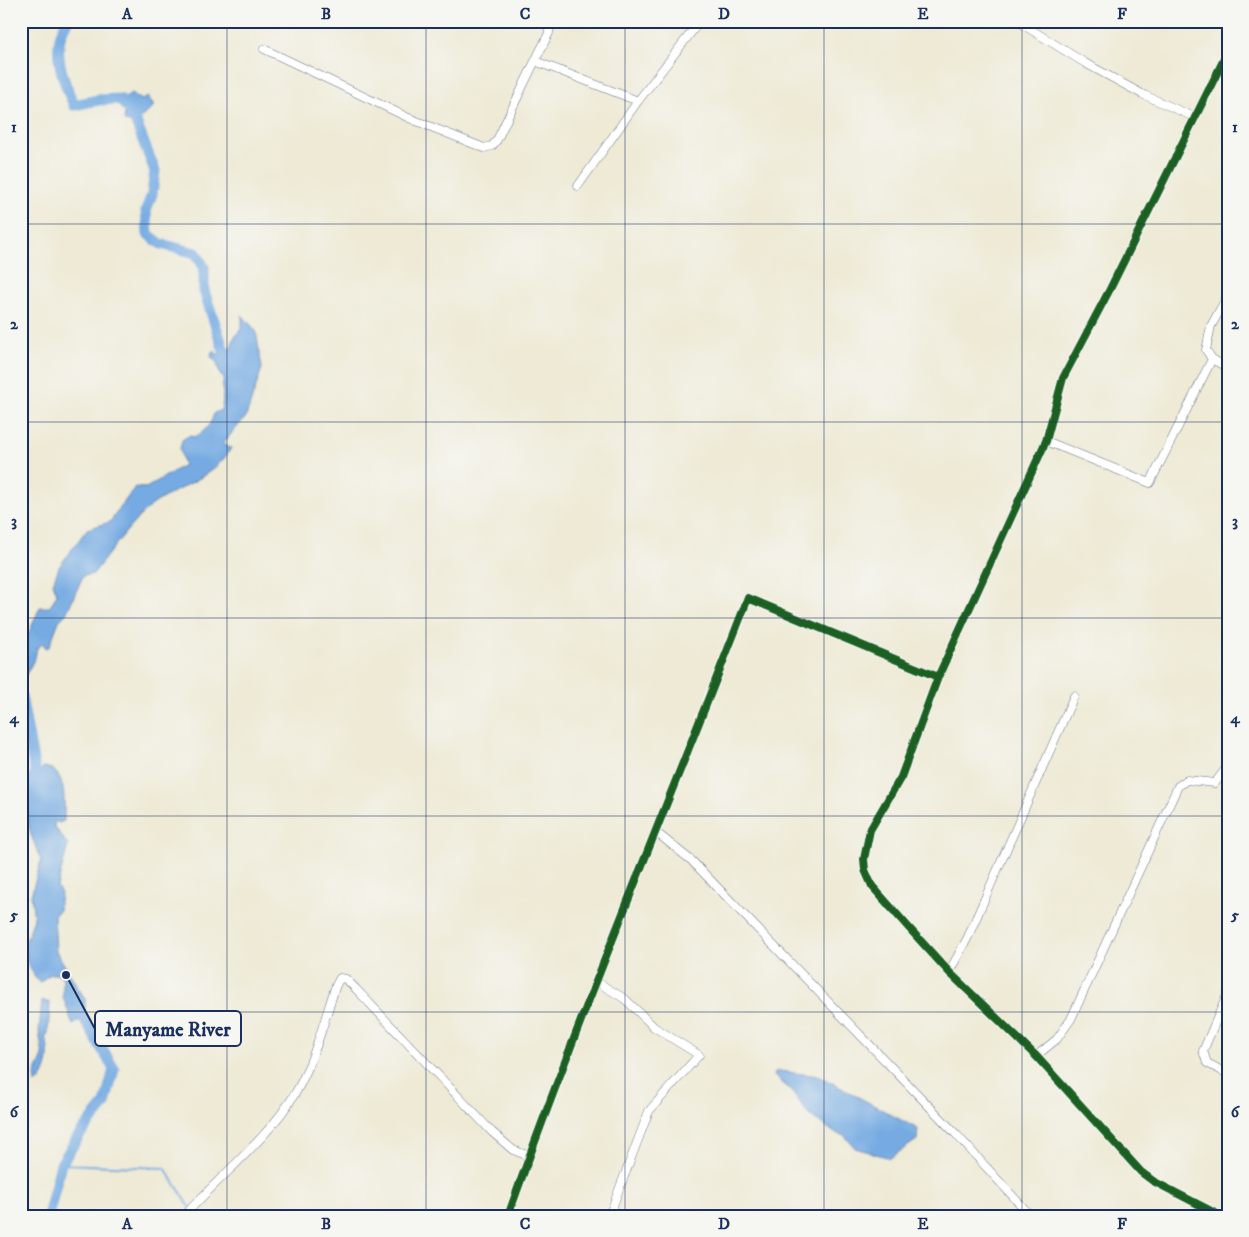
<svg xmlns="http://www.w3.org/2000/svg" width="1249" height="1237" viewBox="0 0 1249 1237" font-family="'IM FELL DW Pica',serif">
<rect width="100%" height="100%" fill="#f6f6f2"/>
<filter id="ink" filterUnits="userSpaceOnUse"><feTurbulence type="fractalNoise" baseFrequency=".02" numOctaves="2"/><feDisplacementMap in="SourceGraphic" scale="10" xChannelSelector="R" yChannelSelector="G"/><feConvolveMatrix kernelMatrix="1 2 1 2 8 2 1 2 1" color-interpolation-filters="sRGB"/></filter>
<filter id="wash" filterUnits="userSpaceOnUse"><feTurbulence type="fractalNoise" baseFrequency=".0096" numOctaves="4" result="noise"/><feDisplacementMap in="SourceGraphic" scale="20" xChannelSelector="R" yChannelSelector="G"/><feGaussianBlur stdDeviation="1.12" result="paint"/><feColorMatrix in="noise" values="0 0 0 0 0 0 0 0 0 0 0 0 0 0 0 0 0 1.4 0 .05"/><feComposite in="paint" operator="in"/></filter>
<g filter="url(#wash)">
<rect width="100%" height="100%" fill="#eeead6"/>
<path fill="#75aae2" stroke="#486ca0" d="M132,93L142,100L148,97L154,105C149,114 141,115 135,123L124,121L125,112L117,101Z
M242,315L256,331L262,368L246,417L224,442L225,446L231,448C215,478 176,487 151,506C133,520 108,555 93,574L83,576L66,614L59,621L49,647L45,648L44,643L37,648L35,658L24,678L21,679V651L40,607H50L57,594L53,583L59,567L87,529L110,522L135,487L146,488L184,465L180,449L182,440L190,435L193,437C204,434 212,423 214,413L221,410C225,398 221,389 224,378L220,375L217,363L211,357L212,352L215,351L217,356L221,350H230L235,336L242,328Z
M43,767C68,768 64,804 64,821L59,823L55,821L54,826L68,845L57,887L61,893L59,910L54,916L56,951L85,999V1017L73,1025L63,997V979L60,974H50L39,983L28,965L25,944L34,919L31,895L41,861L31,835L24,804V781L29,775L40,771Z
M42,1000L50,1003L48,1033L45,1039C52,1051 47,1076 36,1084L35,1074L43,1056L39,1031Z
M780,1071L819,1076L918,1129L917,1140L890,1158L855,1148L845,1136L835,1133L808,1114L792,1091L774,1076L775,1072Z"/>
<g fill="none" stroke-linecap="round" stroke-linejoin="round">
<path stroke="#75aae2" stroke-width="2" d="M61,1164L165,1168L190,1207"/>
<path stroke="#75aae2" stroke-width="11" d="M68,21C49,45 63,81 74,105L98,100L120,99L133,115L155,171L152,194L146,211L148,234L161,244L196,253L204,267V291L224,351L235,359
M21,696L38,787
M48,1216L61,1164L80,1134L105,1104L114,1069L76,1005"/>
</g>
</g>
<g filter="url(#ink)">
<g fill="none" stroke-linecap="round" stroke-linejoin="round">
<defs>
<path id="street" d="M1017,21L1085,63L1142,94L1194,117
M264,49L409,118L484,148L492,146L497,140L535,61L638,101
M535,61L549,33V21
M578,186L638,101L700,21
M1228,295L1211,326L1206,350L1212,359L1228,368
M1046,441L1150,483L1212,359
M657,833L692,861L955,1133L1031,1216
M949,972L967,939L1074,696
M597,982L625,999L654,1027L699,1055L649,1111L609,1216
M1228,993L1203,1051L1207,1063L1228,1074
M1036,1056L1057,1039L1071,1019L1178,786L1187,780L1215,783L1228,766
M184,1216C220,1176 269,1138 296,1092C315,1059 324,1020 336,985L340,978L346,979L356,989L492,1132L513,1150L529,1156
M508,1216C582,1008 668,804 748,598L938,677
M1221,1216L1153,1181L1141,1172L1036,1056L949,972L909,928L872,886L865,870L864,859L870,830L901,777L938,677L1046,441L1063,378L1110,289L1228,51"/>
</defs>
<use href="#street" stroke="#657088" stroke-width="9"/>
<use href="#street" stroke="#fff" stroke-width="8"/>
<defs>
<path id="cycleway" d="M508,1216C582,1008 668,804 748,598L938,677
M1221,1216L1153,1181L1141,1172L1036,1056L949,972L909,928L872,886L865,870L864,859L870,830L901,777L938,677L1046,441L1063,378L1110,289L1228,51"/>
</defs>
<use href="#cycleway" stroke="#f6f6f2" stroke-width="11"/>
<use href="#cycleway" stroke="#1b5e20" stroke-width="8"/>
</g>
</g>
<path fill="none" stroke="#1b2f5e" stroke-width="1" stroke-opacity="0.55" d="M227,21V1216M426,21V1216M625,21V1216M824,21V1216M1022,21V1216M21,224H1228M21,422H1228M21,618H1228M21,816H1228M21,1012H1228"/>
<path fill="none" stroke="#1b2f5e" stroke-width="2" d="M66 975L95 1029"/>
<circle fill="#1b2f5e" stroke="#f6f6f2" stroke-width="2" cx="66" cy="975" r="5"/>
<rect fill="#f6f6f2" stroke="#1b2f5e" stroke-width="2" x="95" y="1011" width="146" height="35" rx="5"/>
<g font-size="20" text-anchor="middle" font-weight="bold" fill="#1b2f5e">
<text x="168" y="1036">Manyame River</text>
</g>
<rect width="1249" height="1237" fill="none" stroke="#f6f6f2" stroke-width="55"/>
<rect x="28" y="28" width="1194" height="1182" fill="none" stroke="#1b2f5e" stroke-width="2"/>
<g font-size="16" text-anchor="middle" font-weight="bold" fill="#1b2f5e">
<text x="127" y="19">A</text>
<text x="326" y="19">B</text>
<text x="525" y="19">C</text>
<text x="724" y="19">D</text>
<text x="923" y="19">E</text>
<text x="1122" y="19">F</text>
<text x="14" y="132">1</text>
<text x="1235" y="132">1</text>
<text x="14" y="329">2</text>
<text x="1235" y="329">2</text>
<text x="14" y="526">3</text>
<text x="1235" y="526">3</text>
<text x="14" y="723">4</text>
<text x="1235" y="723">4</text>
<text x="14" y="920">5</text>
<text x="1235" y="920">5</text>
<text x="14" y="1117">6</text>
<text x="1235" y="1117">6</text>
<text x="127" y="1229">A</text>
<text x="326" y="1229">B</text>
<text x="525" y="1229">C</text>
<text x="724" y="1229">D</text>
<text x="923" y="1229">E</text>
<text x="1122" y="1229">F</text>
</g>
</svg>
